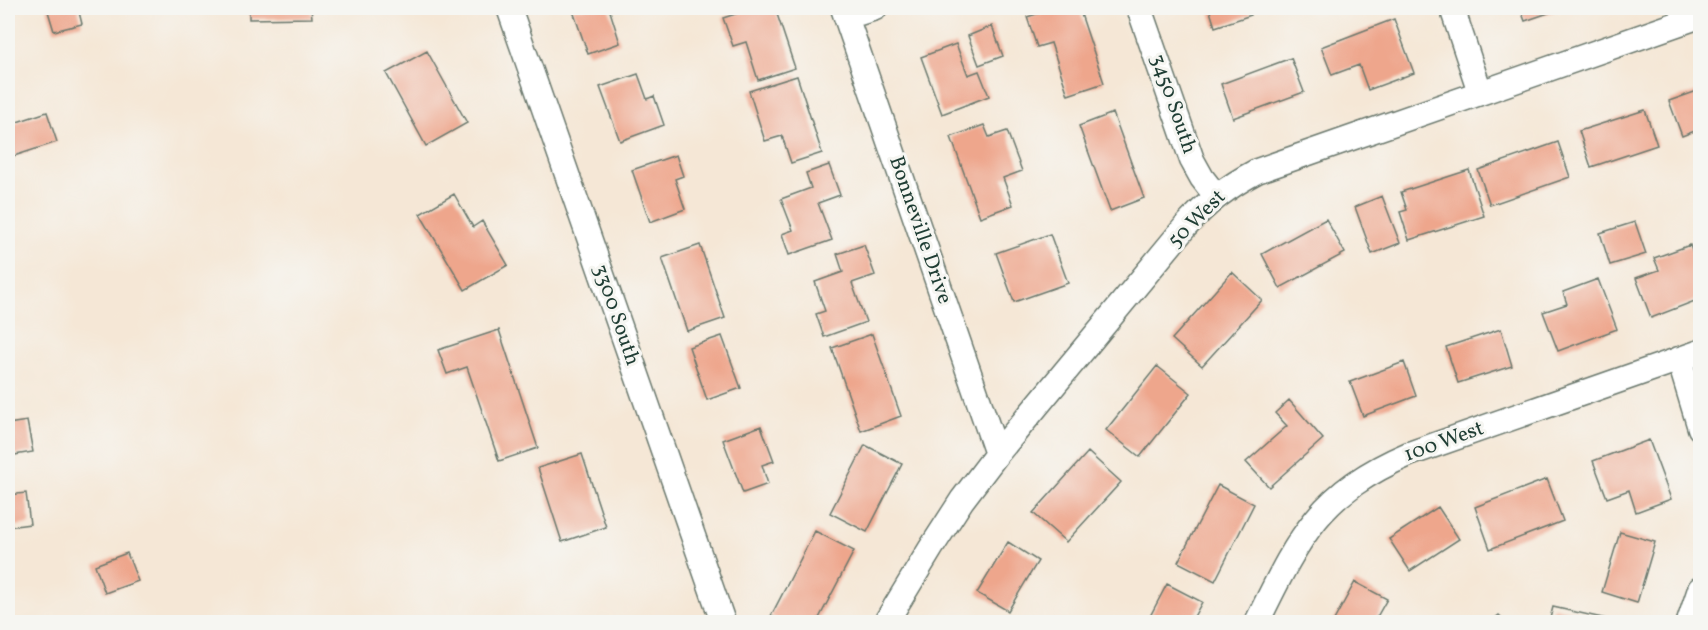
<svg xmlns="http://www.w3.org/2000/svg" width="1708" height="630" viewBox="0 0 1708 630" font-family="Vollkorn,serif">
<rect width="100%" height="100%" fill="#f6f6f2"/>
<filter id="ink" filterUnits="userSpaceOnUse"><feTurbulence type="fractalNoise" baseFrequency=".0167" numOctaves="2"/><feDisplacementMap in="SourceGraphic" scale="12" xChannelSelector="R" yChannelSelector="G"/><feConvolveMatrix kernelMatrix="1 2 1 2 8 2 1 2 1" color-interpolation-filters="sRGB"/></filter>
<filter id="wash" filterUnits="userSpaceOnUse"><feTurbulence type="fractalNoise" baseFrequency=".008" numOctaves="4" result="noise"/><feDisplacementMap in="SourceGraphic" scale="24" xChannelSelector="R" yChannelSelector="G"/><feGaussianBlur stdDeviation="1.35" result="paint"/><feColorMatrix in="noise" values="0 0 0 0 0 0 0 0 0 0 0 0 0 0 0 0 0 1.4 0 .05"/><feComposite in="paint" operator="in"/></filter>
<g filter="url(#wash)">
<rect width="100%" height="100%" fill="#f5e7d6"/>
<g id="blocks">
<path fill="#eea68c" d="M47,8H78L82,24L54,31Z
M249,8H311L312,18L249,19Z
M572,8H609L620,43L588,54Z
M754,8H775L795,68L758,80L746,42L733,46L723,18Z
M1055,8H1079L1104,83L1068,95L1051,43L1037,47L1027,17Z
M1209,8H1249L1251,15L1215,27Z
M1520,8H1563L1525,21Z
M1394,19L1414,73L1368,90L1359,65L1332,75L1321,47Z
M992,26L1003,56L979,65L968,36Z
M956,44L968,75L979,71L989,96L942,114L921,57Z
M427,51L467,123L426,146L386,73Z
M1291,58L1304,92L1233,118L1221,84Z
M638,74L647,99L654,96L664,125L620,141L600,87Z
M797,76L822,153L791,163L782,136L765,141L749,91Z
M1700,90V129L1682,136L1669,101Z
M1645,110L1657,145L1591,167L1579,131Z
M47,112L57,142L8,158V125Z
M1113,113L1144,198L1110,211L1079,126Z
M984,125L989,137L1007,131L1022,171L1003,178L1013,205L980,217L951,137Z
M1558,142L1570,177L1490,205L1478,170Z
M676,155L683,176L675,179L685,209L650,222L632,170Z
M829,165L840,195L818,203L832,240L789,255L782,234L793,230L781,199L811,188L806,173Z
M1469,170L1484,216L1409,240L1400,212L1407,210L1401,192Z
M454,194L473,227L482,221L508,265L465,290L420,214Z
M1382,196L1400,243L1372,254L1355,207Z
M1326,219L1345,253L1280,288L1262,254Z
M1635,222L1646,254L1610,265L1600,233Z
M1050,234L1068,283L1014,302L996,253Z
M700,245L725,318L687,331L662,258Z
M864,245L875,275L852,283L866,322L824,337L816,314L825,311L815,282L843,272L837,254Z
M1690,245L1700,274V299L1651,318L1636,278L1659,270L1654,258Z
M1232,272L1262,300L1202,366L1172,339Z
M1598,279L1617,329L1558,351L1543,312L1567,304L1563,292Z
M1501,329L1512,366L1458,383L1446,347Z
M499,330L538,448L499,461L467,367L447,374L438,350Z
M872,334L901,416L861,431L832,348Z
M722,336L741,388L707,400L689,347Z
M1404,362L1416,396L1363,416L1350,382Z
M1157,366L1191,393L1140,457L1106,430Z
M1289,400L1323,439L1269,487L1246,462L1287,426L1275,413Z
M27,421L33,452L8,456V424Z
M761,426L774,461L762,465L768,484L743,493L723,440Z
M1649,440L1671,499L1636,512L1629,490L1607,498L1593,461Z
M865,445L902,464L867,532L830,513Z
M1088,452L1121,482L1066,542L1033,513Z
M582,454L606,527L562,542L538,468Z
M1547,479L1563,521L1490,549L1475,507Z
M1218,485L1254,504L1215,581L1178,562Z
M26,493L30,524L8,527V495Z
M1438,507L1459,539L1410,571L1389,539Z
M815,531L854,551L817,622H782L771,616Z
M1620,532L1655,542L1637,603L1602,592Z
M1008,542L1038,561L1008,611L977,593Z
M127,553L138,581L105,593L95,565Z
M1355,582L1387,599L1374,622H1333Z
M1167,584L1202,602L1191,622H1147Z
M1553,607L1607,619L1606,622H1549Z
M1499,615L1506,622H1490Z"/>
</g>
</g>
<g filter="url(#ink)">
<use href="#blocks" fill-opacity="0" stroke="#6a786d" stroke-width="1.5"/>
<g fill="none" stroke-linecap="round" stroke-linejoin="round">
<defs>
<path id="street" d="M509,8L723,622
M843,8L997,454
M1139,8L1192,160L1202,178L1216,196
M1452,8L1480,92
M846,17L875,8
M1679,359L1700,428
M886,622L931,548L962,500L997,454L1185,227C1208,202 1227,187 1257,171L1700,16
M1257,622C1298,539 1318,493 1409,454L1700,352
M1689,622L1700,589"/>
</defs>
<use href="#street" stroke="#6a786d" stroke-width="27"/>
<use href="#street" stroke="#fff" stroke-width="24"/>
</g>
</g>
<g text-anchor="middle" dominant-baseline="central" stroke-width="6" stroke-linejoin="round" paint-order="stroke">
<g font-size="21" fill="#1f3d34" stroke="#f6f6f2">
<text transform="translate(1173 104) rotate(71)">3450 South</text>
<text transform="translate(1197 219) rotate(-45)">50 West</text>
<text transform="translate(920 230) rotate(71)">Bonneville Drive</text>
<text transform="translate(616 315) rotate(71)">3300 South</text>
<text transform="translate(1444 442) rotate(-20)">100 West</text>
</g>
</g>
<rect width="1708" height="630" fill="none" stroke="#f6f6f2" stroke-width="30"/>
</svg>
